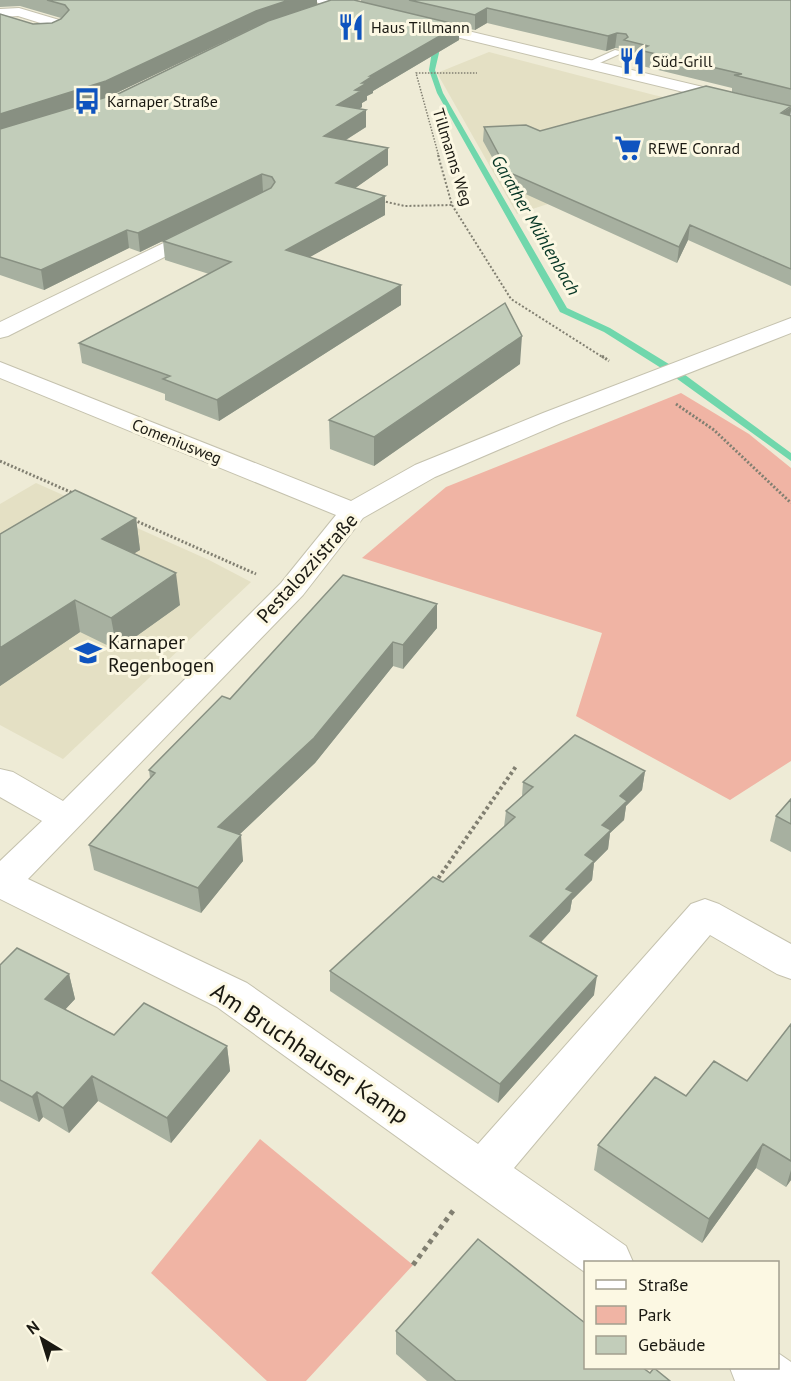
<svg xmlns="http://www.w3.org/2000/svg" width="791" height="1381" viewBox="0 0 791 1381" font-family="'PT Sans',sans-serif">
<rect width="100%" height="100%" fill="#eeebd6"/>
<path fill="#e4e0c4" d="M489,52L654,95L791,125L517,214L437,73Z
M36,483L209,560L251,582L63,759L0,725V504Z"/>
<path fill="#f0b4a4" d="M681,393L749,434L791,468V761L730,800L576,716L602,633L362,558L446,487Z
M260,1139L413,1265L306,1381H267L151,1273Z"/>
<g fill="none" stroke-linecap="round" stroke-linejoin="round">
<path fill="#70d7ac" fill-rule="evenodd" d="M434,39L439,40V53L435,70L443,93L567,308L610,328L677,369L791,453V461L669,373L604,332L560,312L437,93L429,70Z"/>
<defs>
<path id="service" d="M615,50L624,52L593,66L584,64Z"/>
<path id="minor" d="M19,8L66,22L69,25C51,47 21,34 0,26V9ZM18,16L50,26L32,27L3,17Z
M205,223L212,225L215,229L212,233L8,336L0,338V322Z
M791,318V333L561,423L435,477L363,518L303,595L28,879L247,983L478,1144L691,904L705,899L719,904L791,944V979L777,974L710,935L514,1168L626,1246L633,1262H586V1273L217,1007L0,899V861L42,821L0,797V769L13,772L63,801L281,583L336,515L0,378V362L351,501L415,465L543,413Z
M778,1353L791,1362V1381H735L730,1368H778Z"/>
<path id="secondary" d="M313,0H338L791,108V118L320,4Z"/>
</defs>
<use href="#service" stroke="#c5c2ae" stroke-width="2"/>
<use href="#minor" stroke="#c5c2ae" stroke-width="2"/>
<use href="#secondary" stroke="#c5c2ae" stroke-width="2"/>
<path stroke="#817f71" stroke-width="1.5" stroke-dasharray="1.5 1.5" stroke-linecap="butt" d="M439,157L416,73H477"/>
<path stroke="#817f71" stroke-width="2" stroke-dasharray="2 2" stroke-linecap="butt" d="M438,155L452,205L511,299L604,358
M382,201L405,206L452,205"/>
<path stroke="#817f71" stroke-width="3" stroke-dasharray="2 2" stroke-linecap="butt" d="M602,356L609,361
M676,404L714,430L791,503
M0,461L75,494
M134,520L256,574"/>
<path stroke="#817f71" stroke-width="4" stroke-dasharray="3 3" stroke-linecap="butt" d="M435,883L517,765"/>
<path stroke="#817f71" stroke-width="5" stroke-dasharray="4.5 4.5" stroke-linecap="butt" d="M413,1265L455,1208"/>
<use href="#service" fill="#fff" fill-rule="evenodd"/>
<use href="#minor" fill="#fff" fill-rule="evenodd"/>
<use href="#secondary" fill="#fff" fill-rule="evenodd"/>
</g>
<path fill="#a7b0a0" fill-rule="evenodd" d="M0,0H317V5L361,2V0H791V106L732,92V88L638,65V59L622,55L623,49L615,48L606,51L487,23L475,30L459,27V40L373,91V93L367,96V100L362,103V107L359,109L366,127L346,140L388,148V165L355,188L385,215L309,257L401,305L219,421L165,400V394L82,363L79,343L209,274L165,260L163,241L224,211L140,252L129,248L44,290L0,275V14L33,24L52,23L61,18L20,6L0,7ZM257,26L120,93L112,95Z
M791,116V286L688,240L677,263L508,186L483,141L484,127L540,131Z
M520,364L374,466L330,449L329,420Z
M136,518L140,550L134,553L180,605L117,650L80,632L0,686V534Z
M343,575L437,628L403,669L393,666L315,763L239,835L243,861L201,913L94,870L89,845L150,778L149,770L230,699Z
M645,771L642,790L626,806L624,820L610,833L608,849L594,863L592,880L572,900L570,911L541,942L594,995L498,1103L330,991V971L443,882L504,827L506,811L522,796L523,782Z
M791,799V852L770,841L776,816Z
M0,965L69,974L75,999L65,1009L114,1035L227,1046L230,1071L171,1143L98,1101L69,1133L43,1117L39,1122L0,1101Z
M791,1024V1180L786,1187L756,1168L702,1243L594,1170L598,1145L686,1096L747,1081Z
M396,1331L650,1373L670,1381H427L396,1354Z"/>
<path fill="#889082" d="M289,0H317V5L257,26L108,97L0,132V114L256,11Z
M487,8V23L475,30V15Z
M459,25V40L373,91V93L367,96V100L362,103V107L338,122L337,105L370,76Z
M617,33L615,48L606,51L608,36Z
M791,107V111L790,120L781,113Z
M366,110V127L325,153L324,136Z
M388,148V165L337,201L336,183Z
M262,174L263,192L140,252L138,233Z
M385,196V215L287,270L286,250Z
M690,225L688,240L677,263L679,247Z
M127,230L129,248L44,290L41,270Z
M401,285V305L219,421L217,400Z
M522,336L520,364L374,466V437Z
M136,518L140,550L107,570L102,539Z
M176,573L180,605L117,650L111,618Z
M75,600L80,632L0,686V648Z
M437,604V628L403,669V645Z
M393,642V666L315,763L221,852L218,827Z
M645,771L642,790L626,806L624,820L610,833L608,849L594,863L592,880L572,900L570,911L529,955L530,936L566,889L602,825L620,796Z
M241,835L243,861L201,913L198,888Z
M69,974L75,999L52,1024L45,999Z
M597,976L594,995L498,1103L500,1084Z
M227,1046L230,1071L171,1143L167,1118Z
M92,1076L98,1101L69,1133L63,1108Z
M37,1092L43,1117L39,1122L32,1097Z
M763,1144L756,1168L702,1243L709,1219Z
M791,1170V1180L786,1187Z"/>
<path fill="#c2cdba" stroke="#889082" stroke-width="1.5" d="M47,0H289L256,11L106,81L0,114V14L33,24L52,23L61,19L69,10L65,5Z
M331,0H354L459,25L370,76H373L362,83H367L355,90L361,91L337,105L366,110L324,136L388,148L336,183L385,196L286,250L401,285L217,400L163,379L170,376L79,343L231,262L163,241L271,188L275,182L272,177L262,174L138,233L127,230L41,270L0,257V129L120,93L268,21Z
M409,0H791V89L734,75L742,74L639,50L648,46L624,40L628,37L626,34L617,33L608,36L487,8L475,15Z
M706,86L791,106L781,113L791,116V269L690,225L679,247L508,172L484,127L526,125L540,131Z
M505,303L522,336L374,437L329,420Z
M75,490L136,518L102,539L176,573L111,618L75,600L0,648V534Z
M343,575L437,604L403,645L393,642L314,738L218,827L241,835L198,888L89,845L155,773L149,770L222,696L230,699Z
M575,735L645,771L620,796L627,801L602,825L611,830L585,855L594,861L566,889L573,892L530,936L597,976L500,1084L330,971L433,877L443,882L515,817L506,811L533,787L523,782Z
M791,799V824L776,816Z
M17,948L69,974L45,999L114,1035L144,1003L227,1046L167,1118L92,1076L63,1108L37,1092L32,1097L0,1080V965Z
M791,1024V1161L763,1144L709,1219L598,1145L655,1077L686,1096L714,1061L747,1081Z
M478,1239L585,1323V1368H643L650,1373L654,1368L670,1381H456L396,1331Z"/>
<defs>
<symbol id="restaurant-bare" viewBox="-9 -9 18 18"><path d="M-5-6h1v4h1v-4h1v4h1v-4h1v5L-1.5 .5V6h-2V.5L-5-1ZM5-6V6H3V1.5H1.5Q1.5-4 5-6Z" fill="#0f54bf" stroke="#fcf8e3" stroke-width="2.5" paint-order="stroke"/></symbol>
<symbol id="bus-bare" viewBox="-9 -9 18 18"><path d="M-5-6H5V4H4V6H2V4H-2V6H-4V4H-5ZM-3.5-4V0h7V-4ZM-3.5 1.2v1.5H-2V1.2ZM2 1.2v1.5H3.5V1.2Z" fill="#0f54bf" stroke="#fcf8e3" stroke-width="2.5" paint-order="stroke"/></symbol>
<symbol id="supermarket-bare" viewBox="-9 -9 18 18"><path d="M-6-5.5h2.5l.6 2H6L4.5 2H-2.5L-4.4-4H-6ZM-1.5 3.2a1.3 1.3 0 1 0 .1 0ZM3 3.2a1.3 1.3 0 1 0 .1 0Z" fill="#0f54bf" stroke="#fcf8e3" stroke-width="2.5" paint-order="stroke"/></symbol>
<symbol id="school-bare" viewBox="-9 -9 18 18"><path d="M0-5L7-2L0 1L-7-2ZM-4 1L0 2.5L4 1V4Q0 6-4 4Z" fill="#0f54bf" stroke="#fcf8e3" stroke-width="2.5" paint-order="stroke"/></symbol>
</defs>
<g fill-rule="evenodd">
<use href="#restaurant-bare" x="332" y="8" width="38" height="38"/>
<use href="#restaurant-bare" x="613" y="42" width="38" height="38"/>
<use href="#bus-bare" x="68" y="82" width="38" height="38"/>
<use href="#supermarket-bare" x="609" y="129" width="38" height="38"/>
<use href="#school-bare" x="69" y="634" width="38" height="38"/>
</g>
<g text-anchor="middle" dominant-baseline="central" stroke-width="6" stroke-linejoin="round" paint-order="stroke">
<g font-size="16" fill="#1a1912" stroke="#fcf8e3" text-anchor="start">
<text x="371" y="27">Haus Tillmann</text>
<text x="652" y="61">Süd-Grill</text>
<text x="107" y="101">Karnaper Straße</text>
<text x="648" y="148">REWE Conrad</text>
</g>
<g font-size="16" fill="#1a1912" stroke="#fcf8e3">
<text transform="translate(453 157) rotate(73)">Tillmanns Weg</text>
<text transform="translate(177 441) rotate(22)">Comeniusweg</text>
</g>
<g font-size="18" font-style="italic" fill="#043423" stroke="#fcf8e3">
<text transform="translate(536 225) rotate(60)">Garather Mühlenbach</text>
</g>
<g font-size="20" fill="#1a1912" stroke="#fcf8e3">
<text transform="translate(307 568) rotate(-48)">Pestalozzistraße</text>
</g>
<g font-size="20" fill="#1a1912" stroke="#fcf8e3" text-anchor="start">
<text x="108" y="642">Karnaper<tspan x="108" dy="23">Regenbogen</tspan></text>
</g>
<g font-size="24" fill="#1a1912" stroke="#fcf8e3">
<text transform="translate(310 1053) rotate(34)">Am Bruchhauser Kamp</text>
</g>
</g>
<rect x="584" y="1261" width="195" height="108" fill="#fcf8e3" stroke="#a29f8f" stroke-width="1.5"/>
<rect x="596" y="1280" width="30" height="9" fill="#ffffff" stroke="#a29f8f" stroke-width="1.5"/>
<text x="638" y="1291" font-size="18" fill="#1a1912">Straße</text>
<rect x="596" y="1306" width="30" height="18" fill="#f0b4a4" stroke="#a29f8f" stroke-width="1.5"/>
<text x="638" y="1321" font-size="18" fill="#1a1912">Park</text>
<rect x="596" y="1336" width="30" height="18" fill="#c2cdba" stroke="#a29f8f" stroke-width="1.5"/>
<text x="638" y="1351" font-size="18" fill="#1a1912">Gebäude</text>
<g transform="translate(42 1339) rotate(322)" stroke="#fcf8e3" stroke-width="4.5" paint-order="stroke">
<path d="M0-4.5L10 22L0 15L-10 22Z" fill="#1a1912"/>
<text y="-9" font-size="16" font-weight="bold" text-anchor="middle" fill="#1a1912">N</text>
</g>
</svg>
